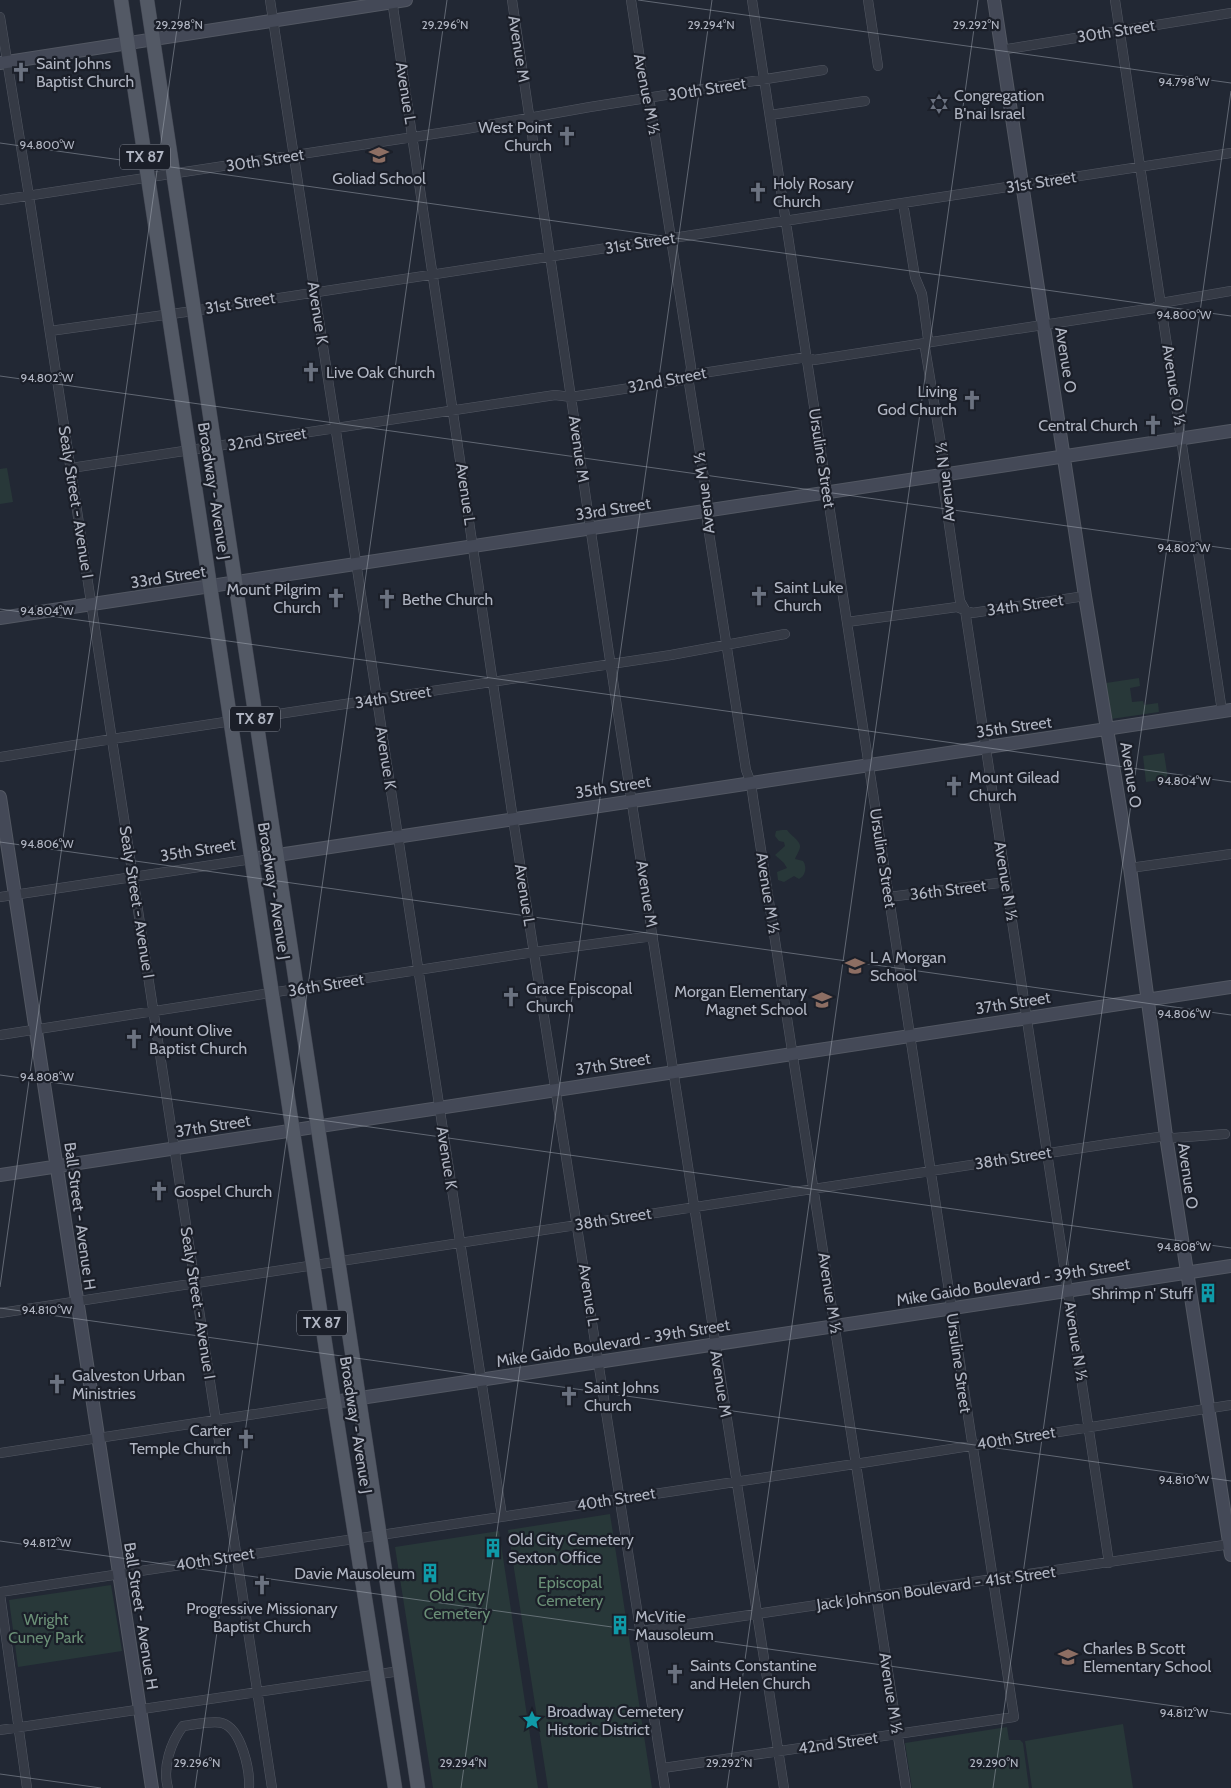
<svg xmlns="http://www.w3.org/2000/svg" width="1231" height="1788" viewBox="0 0 1231 1788" font-family="Cabin,sans-serif">
<rect width="100%" height="100%" fill="#222834"/>
<path fill="#283839" d="M7,468L13,502L0,504V469Z
M1139,678L1140,686L1130,688L1132,702L1143,701L1144,705L1158,703L1159,712L1111,719L1106,683Z
M1164,753L1168,779L1146,782L1143,756Z
M782,830H787C790,835 801,841 800,847C800,850 796,856 795,859L803,861C807,866 806,876 799,879L794,876L784,882L778,880L777,872L787,868L784,863L775,855L785,846L784,842L779,841L775,836L776,831Z
M610,1514L652,1788H548L508,1530Z
M499,1531L538,1788H433L395,1547Z
M111,1585L122,1651L18,1667L9,1600Z
M1123,1724L1133,1788H1032L1025,1741Z
M1007,1727L1009,1740H1020L1023,1743L1029,1788H912L905,1743Z"/>
<g fill="none" stroke-linecap="round" stroke-linejoin="round">
<defs>
<path id="street" d="M270,0L502,1516
M392,0L513,819L665,1788
M512,0L615,694L784,1788
M631,0L646,99L650,104L691,367L689,383L709,510L707,520L746,770L751,783L753,798L906,1788
M868,0L878,66
M1115,0L1222,711
M0,17L29,196L272,1788
M1001,50L1231,13
M770,115L865,101
M0,200L466,129L590,107L823,70
M903,203L915,277L922,294L928,339L925,348L946,474L943,483L960,601L965,610L1109,1563
M50,331L193,311L1231,153
M71,468C232,445 393,418 555,395L571,397L630,388L683,380L696,374L807,357L814,360L1154,308L1161,303L1231,291
M847,622L957,607L972,613L1085,596
M0,757L112,739L671,655L785,634
M1130,868L1231,854
M0,897L252,859
M889,897L1006,882
M0,1035L534,952L653,936
M0,1313L1108,1144L1166,1136L1174,1138L1225,1134
M0,1453L334,1402
M0,1592L868,1462L1231,1405
M0,1594L27,1788
M641,1631L1231,1544
M0,1730L400,1671
M663,1768L1014,1717L752,0
M168,1788C162,1767 171,1742 183,1726C193,1725 213,1720 222,1723C242,1729 250,1771 249,1788"/>
<path id="secondary" d="M994,0L1085,596L1130,868L1166,1136L1231,1555
M0,63L406,0
M0,618L1231,431
M0,797L152,1788
M252,859L1231,710
M0,1175L1231,987
M334,1402L1231,1266"/>
<path id="primary" d="M121,0L334,1402L395,1788
M147,0L418,1788"/>
</defs>
<use href="#street" stroke="#535863" stroke-width="10"/>
<use href="#secondary" stroke="#535863" stroke-width="14"/>
<use href="#primary" stroke="#3f434f" stroke-width="15"/>
<use href="#street" stroke="#353a45" stroke-width="9"/>
<use href="#secondary" stroke="#444957" stroke-width="12"/>
<use href="#primary" stroke="#535965" stroke-width="14"/>
</g>
<path fill="none" stroke="#b0b5c2" stroke-width="1" stroke-opacity="0.45" d="M638,0L1231,83M0,143L1231,316M0,376L1231,549M0,609L1231,782M0,842L1231,1015M0,1075L1231,1248M0,1287L181,0M0,1308L1231,1481M0,1541L1231,1714M0,1774L101,1788M195,1788L447,0M461,1788L712,0M727,1788L978,0M993,1788L1231,91"/>
<defs>
<symbol id="church-bare" viewBox="-9 -9 18 18"><path d="M-1.2-6h2.4v3.5h3.3v2.4h-3.3V6h-2.4V-.1h-3.3v-2.4h3.3Z" fill="#6b7280" stroke="#1b1f29" stroke-width="2.5" paint-order="stroke"/></symbol>
<symbol id="synagogue-bare" viewBox="-9 -9 18 18"><path d="M0-6.5L5.6 3.2H-5.6ZM0 6.5L5.6-3.2H-5.6Z" fill="#6b7280" stroke="#1b1f29" stroke-width="2.5" paint-order="stroke"/></symbol>
<symbol id="school-bare" viewBox="-9 -9 18 18"><path d="M0-5L7-2L0 1L-7-2ZM-4 1L0 2.5L4 1V4Q0 6-4 4Z" fill="#8d6e63" stroke="#1b1f29" stroke-width="2.5" paint-order="stroke"/></symbol>
<symbol id="building-bare" viewBox="-9 -9 18 18"><path d="M-4-6H4V6H1V3H-1V6H-4ZM-2.5-4.3h1.7v1.8h-1.7ZM.8-4.3h1.7v1.8H.8ZM-2.5-1h1.7V.8h-1.7ZM.8-1h1.7V.8H.8Z" fill="#0f9aa8" stroke="#1b1f29" stroke-width="2.5" paint-order="stroke"/></symbol>
<symbol id="sight-bare" viewBox="-9 -9 18 18"><path d="M0-6L1.8-2.2L6-1.7L2.9 1.2L3.7 5.4L0 3.3L-3.7 5.4L-2.9 1.2L-6-1.7L-1.8-2.2Z" fill="#0f9aa8" stroke="#1b1f29" stroke-width="2.5" paint-order="stroke"/></symbol>
</defs>
<g fill-rule="evenodd">
<use href="#church-bare" x="7" y="58" width="28" height="28"/>
<use href="#synagogue-bare" x="925" y="90" width="28" height="28"/>
<use href="#church-bare" x="553" y="122" width="28" height="28"/>
<use href="#school-bare" x="365" y="141" width="28" height="28"/>
<use href="#church-bare" x="744" y="178" width="28" height="28"/>
<use href="#church-bare" x="297" y="358" width="28" height="28"/>
<use href="#church-bare" x="958" y="386" width="28" height="28"/>
<use href="#church-bare" x="1139" y="411" width="28" height="28"/>
<use href="#church-bare" x="745" y="582" width="28" height="28"/>
<use href="#church-bare" x="322" y="584" width="28" height="28"/>
<use href="#church-bare" x="373" y="585" width="28" height="28"/>
<use href="#church-bare" x="940" y="772" width="28" height="28"/>
<use href="#school-bare" x="841" y="952" width="28" height="28"/>
<use href="#church-bare" x="497" y="983" width="28" height="28"/>
<use href="#school-bare" x="808" y="986" width="28" height="28"/>
<use href="#church-bare" x="120" y="1025" width="28" height="28"/>
<use href="#church-bare" x="145" y="1177" width="28" height="28"/>
<use href="#building-bare" x="1194" y="1279" width="28" height="28"/>
<use href="#church-bare" x="43" y="1370" width="28" height="28"/>
<use href="#church-bare" x="555" y="1382" width="28" height="28"/>
<use href="#church-bare" x="232" y="1425" width="28" height="28"/>
<use href="#building-bare" x="479" y="1534" width="28" height="28"/>
<use href="#building-bare" x="416" y="1559" width="28" height="28"/>
<use href="#church-bare" x="248" y="1571" width="28" height="28"/>
<use href="#building-bare" x="606" y="1611" width="28" height="28"/>
<use href="#school-bare" x="1054" y="1643" width="28" height="28"/>
<use href="#church-bare" x="661" y="1660" width="28" height="28"/>
<use href="#sight-bare" x="518" y="1706" width="28" height="28"/>
</g>
<g text-anchor="middle" dominant-baseline="central" stroke-width="4.5" stroke-linejoin="round" paint-order="stroke">
<g fill="#1b1f29" stroke="#838894" stroke-width="1">
<rect x="120" y="144.5" width="50" height="25" rx="4"/>
<rect x="230" y="706.5" width="50" height="25" rx="4"/>
<rect x="297" y="1310.5" width="50" height="25" rx="4"/>
</g>
<g font-size="15" font-weight="bold" fill="#b0b5c2">
<text x="145" y="157">TX 87</text>
<text x="255" y="719">TX 87</text>
<text x="322" y="1323">TX 87</text>
</g>
<g font-size="16" fill="#b0b5c2" stroke="#1b1f29">
<text transform="translate(1116 31) rotate(-9)">30th Street</text>
<text transform="translate(519 49) rotate(81)">Avenue M</text>
<text transform="translate(707 89) rotate(-9)">30th Street</text>
<text transform="translate(406 93) rotate(81)">Avenue L</text>
<text transform="translate(647 94) rotate(79)">Avenue M ½</text>
<text transform="translate(265 160) rotate(-9)">30th Street</text>
<text transform="translate(1041 182) rotate(-9)">31st Street</text>
<text transform="translate(640 243) rotate(-9)">31st Street</text>
<text transform="translate(240 303) rotate(-9)">31st Street</text>
<text transform="translate(318 313) rotate(81)">Avenue K</text>
<text transform="translate(1066 360) rotate(81)">Avenue O</text>
<text transform="translate(667 380) rotate(-11)">32nd Street</text>
<text transform="translate(1174 385) rotate(81)">Avenue O ½</text>
<text transform="translate(267 439) rotate(-9)">32nd Street</text>
<text transform="translate(579 449) rotate(82)">Avenue M</text>
<text transform="translate(822 458) rotate(81)">Ursuline Street</text>
<text transform="translate(945 482) rotate(-96)">Avenue N ½</text>
<text transform="translate(214 491) rotate(81)">Broadway - Avenue J</text>
<text transform="translate(704 493) rotate(-97)">Avenue M ½</text>
<text transform="translate(466 494) rotate(82)">Avenue L</text>
<text transform="translate(76 502) rotate(81)">Sealy Street - Avenue I</text>
<text transform="translate(613 509) rotate(-9)">33rd Street</text>
<text transform="translate(168 577) rotate(-9)">33rd Street</text>
<text transform="translate(1025 605) rotate(-8)">34th Street</text>
<text transform="translate(393 697) rotate(-9)">34th Street</text>
<text transform="translate(1014 727) rotate(-8)">35th Street</text>
<text transform="translate(386 758) rotate(81)">Avenue K</text>
<text transform="translate(1131 775) rotate(81)">Avenue O</text>
<text transform="translate(613 787) rotate(-9)">35th Street</text>
<text transform="translate(198 850) rotate(-9)">35th Street</text>
<text transform="translate(883 858) rotate(81)">Ursuline Street</text>
<text transform="translate(1006 881) rotate(81)">Avenue N ½</text>
<text transform="translate(948 890) rotate(-7)">36th Street</text>
<text transform="translate(274 891) rotate(81)">Broadway - Avenue J</text>
<text transform="translate(768 893) rotate(81)">Avenue M ½</text>
<text transform="translate(647 894) rotate(81)">Avenue M</text>
<text transform="translate(525 895) rotate(81)">Avenue L</text>
<text transform="translate(137 902) rotate(81)">Sealy Street - Avenue I</text>
<text transform="translate(326 985) rotate(-9)">36th Street</text>
<text transform="translate(1013 1003) rotate(-9)">37th Street</text>
<text transform="translate(613 1064) rotate(-9)">37th Street</text>
<text transform="translate(213 1126) rotate(-9)">37th Street</text>
<text transform="translate(447 1158) rotate(81)">Avenue K</text>
<text transform="translate(1013 1158) rotate(-9)">38th Street</text>
<text transform="translate(1188 1176) rotate(82)">Avenue O</text>
<text transform="translate(80 1216) rotate(82)">Ball Street - Avenue H</text>
<text transform="translate(613 1219) rotate(-9)">38th Street</text>
<text transform="translate(1013 1282) rotate(-9)">Mike Gaido Boulevard - 39th Street</text>
<text transform="translate(830 1293) rotate(81)">Avenue M ½</text>
<text transform="translate(589 1295) rotate(81)">Avenue L</text>
<text transform="translate(198 1303) rotate(81)">Sealy Street - Avenue I</text>
<text transform="translate(1076 1341) rotate(81)">Avenue N ½</text>
<text transform="translate(613 1343) rotate(-9)">Mike Gaido Boulevard - 39th Street</text>
<text transform="translate(959 1363) rotate(82)">Ursuline Street</text>
<text transform="translate(721 1384) rotate(81)">Avenue M</text>
<text transform="translate(356 1425) rotate(81)">Broadway - Avenue J</text>
<text transform="translate(1016 1438) rotate(-9)">40th Street</text>
<text transform="translate(616 1499) rotate(-9)">40th Street</text>
<text transform="translate(215 1559) rotate(-9)">40th Street</text>
<text transform="translate(936 1588) rotate(-8)">Jack Johnson Boulevard - 41st Street</text>
<text transform="translate(141 1616) rotate(81)">Ball Street - Avenue H</text>
<text transform="translate(891 1693) rotate(81)">Avenue M ½</text>
<text transform="translate(838 1743) rotate(-8)">42nd Street</text>
</g>
<g font-size="16" fill="#b0b5c2" stroke="#1b1f29" text-anchor="start">
<text x="36" y="63">Saint Johns<tspan x="36" dy="18">Baptist Church</tspan></text>
<text x="954" y="95">Congregation<tspan x="954" dy="18">B'nai Israel</tspan></text>
<text x="552" y="127" text-anchor="end">West Point<tspan x="552" dy="18">Church</tspan></text>
<text x="379" y="178" text-anchor="middle">Goliad School</text>
<text x="773" y="183">Holy Rosary<tspan x="773" dy="18">Church</tspan></text>
<text x="326" y="372">Live Oak Church</text>
<text x="957" y="391" text-anchor="end">Living<tspan x="957" dy="18">God Church</tspan></text>
<text x="1138" y="425" text-anchor="end">Central Church</text>
<text x="774" y="587">Saint Luke<tspan x="774" dy="18">Church</tspan></text>
<text x="321" y="589" text-anchor="end">Mount Pilgrim<tspan x="321" dy="18">Church</tspan></text>
<text x="402" y="599">Bethe Church</text>
<text x="969" y="777">Mount Gilead<tspan x="969" dy="18">Church</tspan></text>
<text x="870" y="957">L A Morgan<tspan x="870" dy="18">School</tspan></text>
<text x="526" y="988">Grace Episcopal<tspan x="526" dy="18">Church</tspan></text>
<text x="807" y="991" text-anchor="end">Morgan Elementary<tspan x="807" dy="18">Magnet School</tspan></text>
<text x="149" y="1030">Mount Olive<tspan x="149" dy="18">Baptist Church</tspan></text>
<text x="174" y="1191">Gospel Church</text>
<text x="1193" y="1293" text-anchor="end">Shrimp n' Stuff</text>
<text x="72" y="1375">Galveston Urban<tspan x="72" dy="18">Ministries</tspan></text>
<text x="584" y="1387">Saint Johns<tspan x="584" dy="18">Church</tspan></text>
<text x="231" y="1430" text-anchor="end">Carter<tspan x="231" dy="18">Temple Church</tspan></text>
<text x="508" y="1539">Old City Cemetery<tspan x="508" dy="18">Sexton Office</tspan></text>
<text x="415" y="1573" text-anchor="end">Davie Mausoleum</text>
<text x="262" y="1608" text-anchor="middle">Progressive Missionary<tspan x="262" dy="18">Baptist Church</tspan></text>
<text x="635" y="1616">McVitie<tspan x="635" dy="18">Mausoleum</tspan></text>
<text x="1083" y="1648">Charles B Scott<tspan x="1083" dy="18">Elementary School</tspan></text>
<text x="690" y="1665">Saints Constantine<tspan x="690" dy="18">and Helen Church</tspan></text>
<text x="547" y="1711">Broadway Cemetery<tspan x="547" dy="18">Historic District</tspan></text>
</g>
<g font-size="16" fill="#6a8f76" stroke="#1b1f29">
<text x="570" y="1582">Episcopal<tspan x="570" dy="18">Cemetery</tspan></text>
<text x="457" y="1595">Old City<tspan x="457" dy="18">Cemetery</tspan></text>
<text x="46" y="1619">Wright<tspan x="46" dy="18">Cuney Park</tspan></text>
</g>
</g>
<g font-size="12" text-anchor="middle" fill="#b0b5c2" stroke="#1b1f29" stroke-width="4.5" stroke-linejoin="round" paint-order="stroke">
<text x="179" y="29">29.298°N</text>
<text x="445" y="29">29.296°N</text>
<text x="711" y="29">29.294°N</text>
<text x="976" y="29">29.292°N</text>
<text x="1184" y="86">94.798°W</text>
<text x="47" y="149">94.800°W</text>
<text x="1184" y="319">94.800°W</text>
<text x="47" y="382">94.802°W</text>
<text x="1184" y="552">94.802°W</text>
<text x="47" y="615">94.804°W</text>
<text x="1184" y="785">94.804°W</text>
<text x="47" y="848">94.806°W</text>
<text x="1184" y="1018">94.806°W</text>
<text x="47" y="1081">94.808°W</text>
<text x="1184" y="1251">94.808°W</text>
<text x="47" y="1314">94.810°W</text>
<text x="1184" y="1484">94.810°W</text>
<text x="47" y="1547">94.812°W</text>
<text x="1184" y="1717">94.812°W</text>
<text x="197" y="1767">29.296°N</text>
<text x="463" y="1767">29.294°N</text>
<text x="729" y="1767">29.292°N</text>
<text x="994" y="1767">29.290°N</text>
</g>
</svg>
